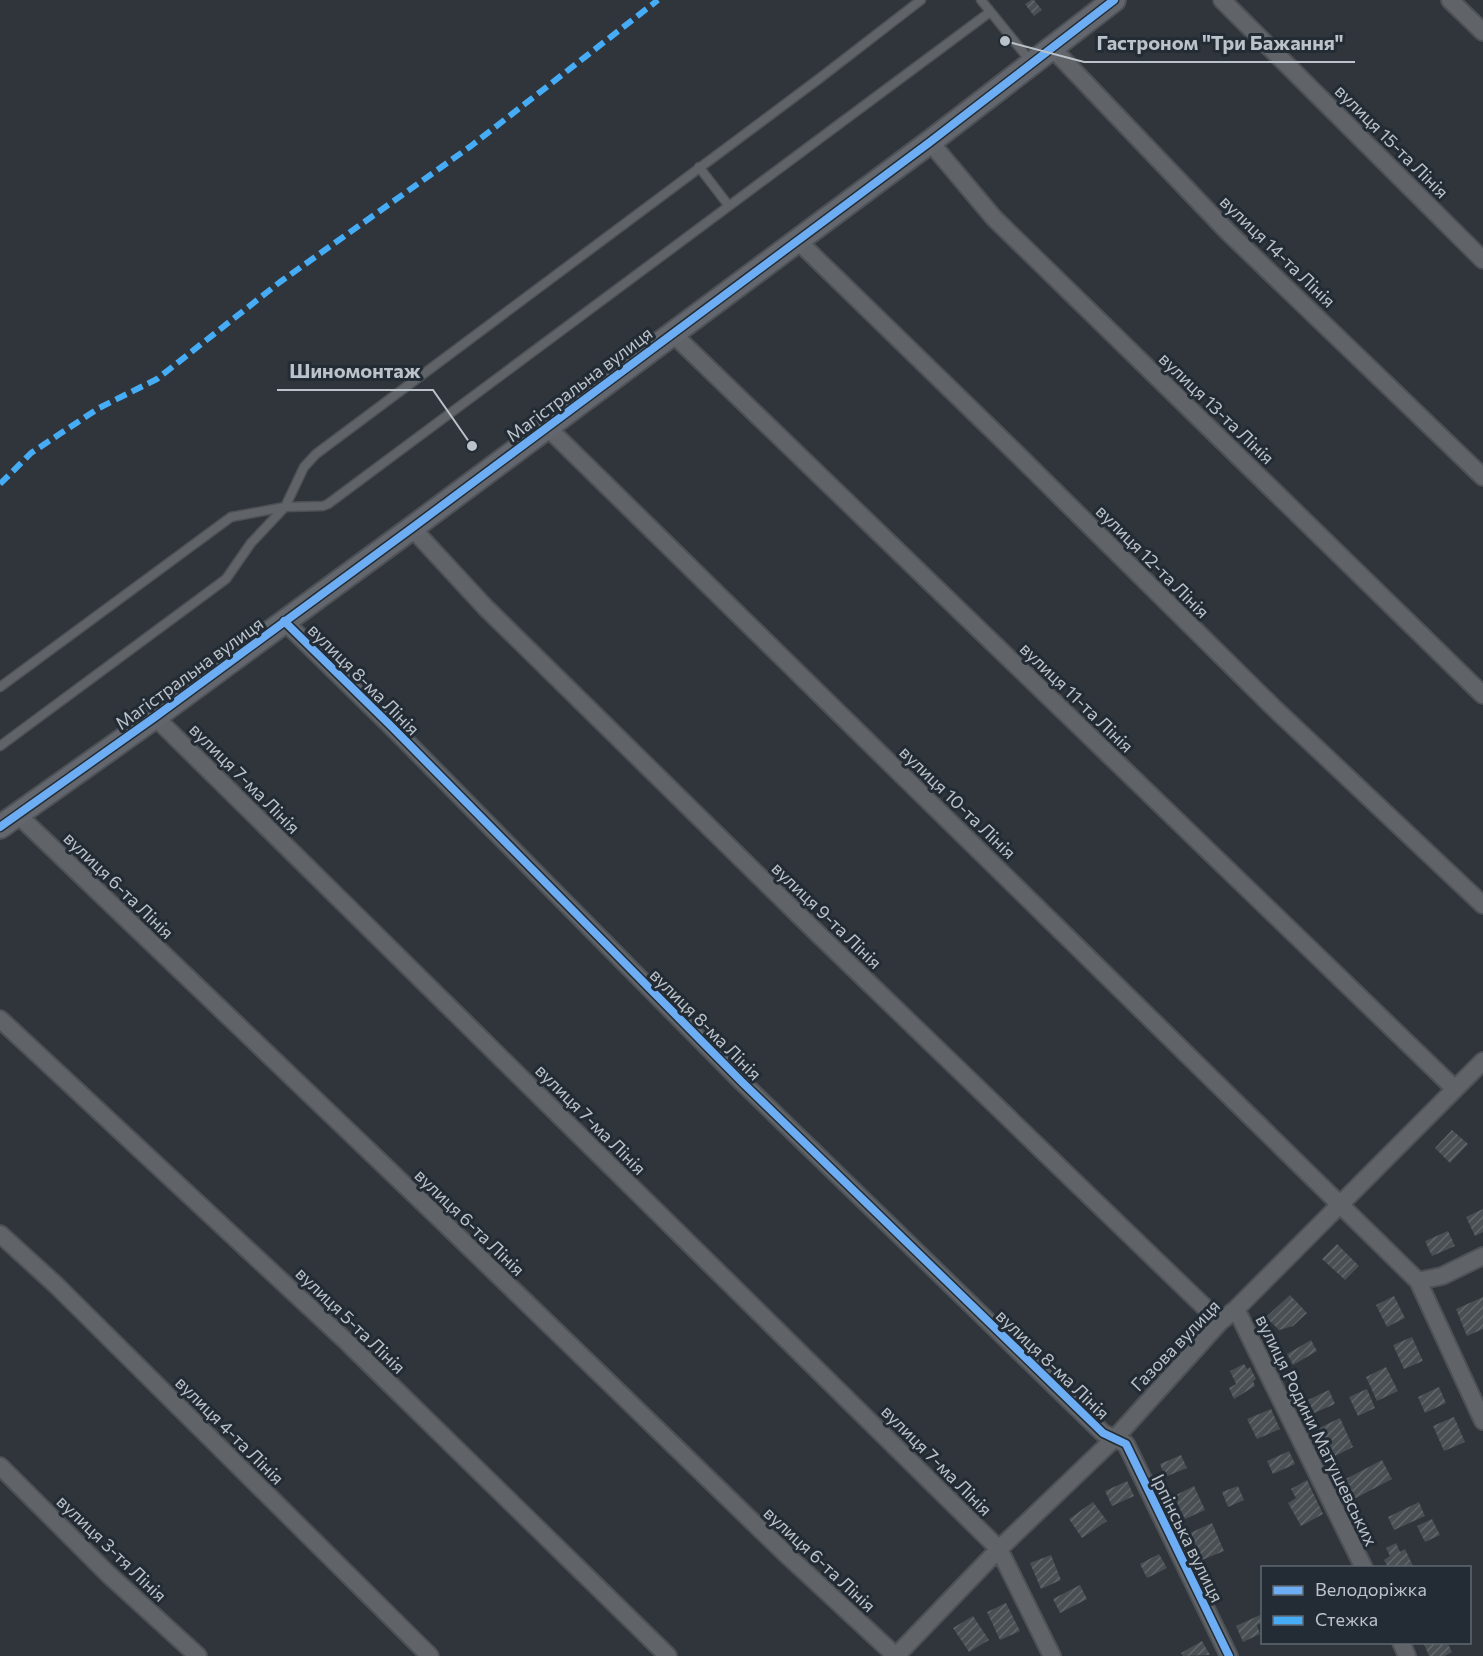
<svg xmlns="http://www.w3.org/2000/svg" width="1483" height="1656" viewBox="0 0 1483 1656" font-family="Commissioner,sans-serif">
<defs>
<pattern id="building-hatch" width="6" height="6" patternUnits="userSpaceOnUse" patternTransform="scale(1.5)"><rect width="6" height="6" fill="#4a4f54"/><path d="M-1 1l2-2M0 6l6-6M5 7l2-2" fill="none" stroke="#62676b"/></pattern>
</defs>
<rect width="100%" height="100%" fill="#2f353b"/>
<path fill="url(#building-hatch)" d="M1031,0H1034L1042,10L1034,16L1025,4Z
M1452,1130L1468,1144L1450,1163L1435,1148Z
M1483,1209V1232L1475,1236L1466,1217Z
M1448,1231L1455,1246L1432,1256L1425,1241Z
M1337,1244L1359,1266L1345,1280L1322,1259Z
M1290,1295L1307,1313L1293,1326L1279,1330L1266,1317Z
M1394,1296L1405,1318L1387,1327L1376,1305Z
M1483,1297V1329L1467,1336L1456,1309Z
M1412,1337L1423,1361L1404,1369L1393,1345Z
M1311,1340L1317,1351L1293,1365L1287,1354Z
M1244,1364L1247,1369L1250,1367L1256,1379L1253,1381L1255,1386L1234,1399L1229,1388L1236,1384L1230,1371Z
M1386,1367L1398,1391L1377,1401L1366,1377Z
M1439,1387L1446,1403L1425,1413L1418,1397Z
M1367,1389L1375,1408L1358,1416L1349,1397Z
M1329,1390L1335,1404L1314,1413L1308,1400Z
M1271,1409L1280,1429L1257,1439L1247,1419Z
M1454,1417L1465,1442L1444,1451L1433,1426Z
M1340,1418L1353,1447L1333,1457L1319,1428Z
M1289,1451L1295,1464L1273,1474L1267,1461Z
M1181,1455L1187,1468L1165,1477L1160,1464Z
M1382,1460L1392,1479L1352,1500L1342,1481Z
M1307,1480L1323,1514L1301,1526L1288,1503L1296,1498L1291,1489Z
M1127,1481L1134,1496L1112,1506L1105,1491Z
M1194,1486L1205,1510L1185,1519L1174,1496Z
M1238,1486L1244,1500L1228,1507L1222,1492Z
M1093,1502L1107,1521L1082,1538L1069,1519Z
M1419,1502L1425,1516L1394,1530L1388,1517Z
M1432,1519L1440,1535L1425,1542L1417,1526Z
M1212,1523L1224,1551L1202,1560L1190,1533Z
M1396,1543L1400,1552L1405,1549L1414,1568H1388L1384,1560L1390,1556L1386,1548Z
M1159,1554L1167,1568L1147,1578L1140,1564Z
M1051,1555L1061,1580L1041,1589L1030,1563Z
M1080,1585L1087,1599L1060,1613L1053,1599Z
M1006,1603L1020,1631L1000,1640L987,1612Z
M1260,1615L1262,1623L1257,1625L1260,1634L1243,1642L1236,1626Z
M973,1616L989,1640L969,1652L953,1628Z
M1202,1641L1210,1655L1183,1656L1181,1653Z
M1423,1642H1447L1452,1652L1445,1656H1429Z"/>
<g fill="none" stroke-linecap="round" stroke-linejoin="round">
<defs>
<path id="lane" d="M981,0L1032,63
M699,167L729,206
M0,687L231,517L285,507L323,506L328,504L990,12
M0,746L226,579L251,543L285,507L304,467L316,454L820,78L921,0"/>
<path id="street" d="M1222,0L1483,260
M1450,0L1483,32
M1052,48L1228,232L1483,477
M930,142L994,218L1483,695
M798,241L1015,452L1273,707L1483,905
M672,333L1455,1089
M547,427L1418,1281L1483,1421
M412,528L486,608L814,930L1220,1322
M284,621L392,727L742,1082L1103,1433L1126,1444L1229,1656
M155,717L999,1549L1052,1656
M18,815L437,1216L789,1557L896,1656
M0,1019L348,1343L668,1656
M0,1234L56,1285L430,1656
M1418,1281L1442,1276L1483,1256
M1236,1309L1364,1568
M0,1466L108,1574L198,1656
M1401,1642L1407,1656
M896,1656L999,1549L1116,1437L1220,1322L1236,1309L1483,1061"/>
<path id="secondary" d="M0,827L155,717L412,528L930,142L1114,0"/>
</defs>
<use href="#lane" stroke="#4d5155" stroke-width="11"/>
<use href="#street" stroke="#4d5155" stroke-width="20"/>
<use href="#secondary" stroke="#4d5155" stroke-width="26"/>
<use href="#lane" stroke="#606468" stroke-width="8"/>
<use href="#street" stroke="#606468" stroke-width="16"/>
<use href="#secondary" stroke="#63676d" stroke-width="22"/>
<path stroke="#46acf6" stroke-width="6" stroke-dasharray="12 6" stroke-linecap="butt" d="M0,484L31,453L99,408L157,379L280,282L471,146L658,0"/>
<defs>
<path id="cycleway" d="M284,621L392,727L742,1082L1103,1433L1126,1444L1229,1656
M0,827L155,717L412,528L930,142L1114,0"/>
</defs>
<use href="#cycleway" stroke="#232c35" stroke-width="11"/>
<use href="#cycleway" stroke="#6dadf4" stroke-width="8"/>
</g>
<g text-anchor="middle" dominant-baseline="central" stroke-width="6" stroke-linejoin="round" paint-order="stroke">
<g font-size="18" fill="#bbc2ca" stroke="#232c35">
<text transform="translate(1392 141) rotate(45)">вулиця 15-та Лінія</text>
<text transform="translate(1278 251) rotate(44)">вулиця 14-та Лінія</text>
<text transform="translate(579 384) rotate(-37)">Магістральна вулиця</text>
<text transform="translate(1217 408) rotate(44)">вулиця 13-та Лінія</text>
<text transform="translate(1153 561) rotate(45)">вулиця 12-та Лінія</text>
<text transform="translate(189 673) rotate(-36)">Магістральна вулиця</text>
<text transform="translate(364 679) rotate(45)">вулиця 8-ма Лінія</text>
<text transform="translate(1077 697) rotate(44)">вулиця 11-та Лінія</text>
<text transform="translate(245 778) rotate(45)">вулиця 7-ма Лінія</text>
<text transform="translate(958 802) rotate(44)">вулиця 10-та Лінія</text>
<text transform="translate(119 885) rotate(44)">вулиця 6-та Лінія</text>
<text transform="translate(827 915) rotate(44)">вулиця 9-та Лінія</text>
<text transform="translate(706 1024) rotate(45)">вулиця 8-ма Лінія</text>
<text transform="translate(591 1119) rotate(45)">вулиця 7-ма Лінія</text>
<text transform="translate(470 1222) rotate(44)">вулиця 6-та Лінія</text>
<text transform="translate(351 1320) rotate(44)">вулиця 5-та Лінія</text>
<text transform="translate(1175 1345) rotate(-46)">Газова вулиця</text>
<text transform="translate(1053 1364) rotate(44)">вулиця 8-ма Лінія</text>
<text transform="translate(230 1430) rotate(45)">вулиця 4-та Лінія</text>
<text transform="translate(1317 1430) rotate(64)">вулиця Родини Матушевських</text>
<text transform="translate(937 1460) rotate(45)">вулиця 7-ма Лінія</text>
<text transform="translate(1188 1538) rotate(64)">Ірпінська вулиця</text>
<text transform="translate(112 1548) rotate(44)">вулиця 3-тя Лінія</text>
<text transform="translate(820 1559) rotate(43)">вулиця 6-та Лінія</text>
</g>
</g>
<path fill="none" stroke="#bbc2ca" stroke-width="2" d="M1005 41L1084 62H1355M472 446L433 390H277"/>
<g fill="#bbc2ca" stroke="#232c35" stroke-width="2">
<circle cx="1005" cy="41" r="6"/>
<circle cx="472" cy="446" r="6"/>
</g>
<g font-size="20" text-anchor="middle" font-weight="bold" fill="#bbc2ca" stroke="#232c35" stroke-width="6" stroke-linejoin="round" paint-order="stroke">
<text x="1220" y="50">Гастроном "Три Бажання"</text>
<text x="355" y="378">Шиномонтаж</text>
</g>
<rect x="1261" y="1566" width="210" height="78" fill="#232c35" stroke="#606871" stroke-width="1.5"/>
<rect x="1273" y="1586" width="30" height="9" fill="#6dadf4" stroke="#606871" stroke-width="1.5"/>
<text x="1315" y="1596" font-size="18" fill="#bbc2ca">Велодоріжка</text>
<rect x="1273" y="1616" width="30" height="9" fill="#46acf6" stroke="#606871" stroke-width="1.5"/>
<text x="1315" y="1626" font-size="18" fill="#bbc2ca">Стежка</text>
</svg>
